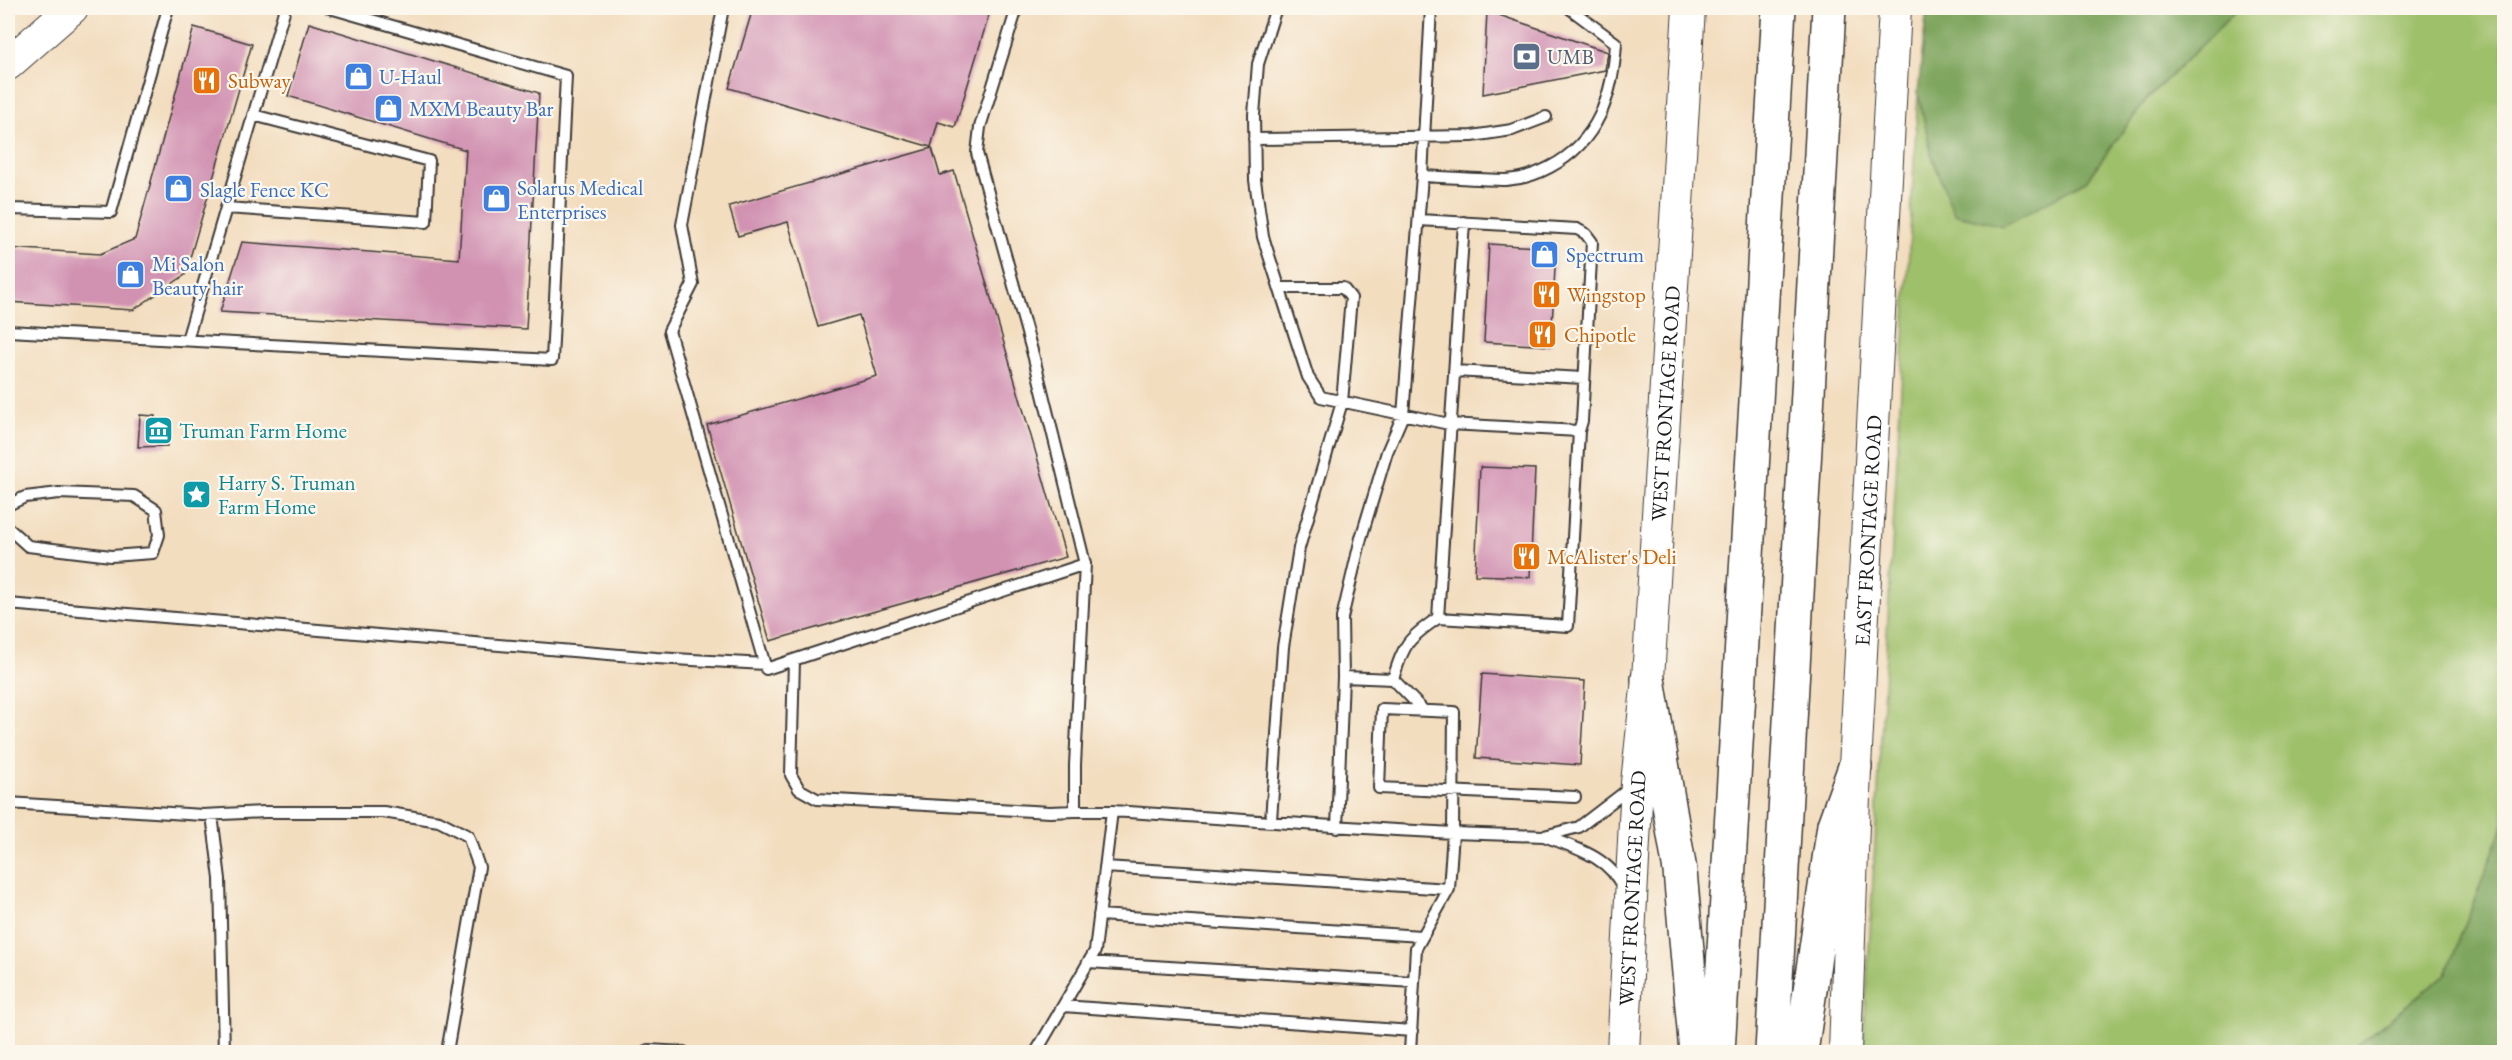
<svg xmlns="http://www.w3.org/2000/svg" width="2512" height="1060" viewBox="0 0 2512 1060" font-family="'EB Garamond',serif">
<rect width="100%" height="100%" fill="#fbf7ec"/>
<filter id="ink" filterUnits="userSpaceOnUse"><feTurbulence type="fractalNoise" baseFrequency=".0167" numOctaves="2"/><feDisplacementMap in="SourceGraphic" scale="12" xChannelSelector="R" yChannelSelector="G"/><feConvolveMatrix kernelMatrix="1 2 1 2 8 2 1 2 1" color-interpolation-filters="sRGB"/></filter>
<filter id="wash" filterUnits="userSpaceOnUse"><feTurbulence type="fractalNoise" baseFrequency=".008" numOctaves="4" result="noise"/><feDisplacementMap in="SourceGraphic" scale="24" xChannelSelector="R" yChannelSelector="G"/><feGaussianBlur stdDeviation="1.35" result="paint"/><feColorMatrix in="noise" values="0 0 0 0 0 0 0 0 0 0 0 0 0 0 0 0 0 1.4 0 .05"/><feComposite in="paint" operator="in"/></filter>
<g filter="url(#wash)">
<rect width="100%" height="100%" fill="#f3ddbf"/>
<path fill="#9fc06a" stroke="#5e6e43" stroke-width="1.5" d="M2239,8H2504V824L2446,974L2349,1052H1863L1918,93L1932,156L2086,181L2146,100Z"/>
<path fill="#7fa65e" stroke="#4e613d" stroke-width="1.5" d="M1927,8H2239L2146,100L2086,181L2003,226L1954,214L1932,156L1918,93Z
M2504,824V1052H2349L2446,974Z"/>
<g id="blocks">
<path fill="#d192b2" d="M753,8H991L955,127L938,122L931,147L729,88Z
M1487,11L1608,52L1605,70L1483,94Z
M309,23L539,93L526,329L220,312L242,242L459,259L466,150L288,96Z
M194,27L252,44L185,275L133,310L8,302V248L100,254L135,239Z
M932,148L940,175L954,171L1066,557L770,641L707,425L877,376L859,315L818,327L788,222L738,236L729,206Z
M1489,244L1556,248L1551,346L1484,342Z
M140,415L155,416L154,422L168,423L167,446L138,447Z
M1480,467L1535,469L1530,577L1475,575Z
M1482,674L1585,681L1580,765L1476,758Z"/>
</g>
</g>
<g filter="url(#ink)">
<use href="#blocks" fill-opacity="0" stroke="#3c3934" stroke-width="1.5"/>
<g fill="none" stroke-linecap="round" stroke-linejoin="round">
<defs>
<path id="lane" d="M723,8L682,225L693,284L669,331L766,669L1085,564
M1017,8L980,127L977,153L1034,358L1085,564L1075,765V811H1112L1095,951L1036,1052
M1280,8L1275,11L1258,64L1254,115L1255,180L1263,237L1308,377L1321,397L1449,424L1579,431L1568,626L1438,618L1464,222
M1254,139L1472,136L1512,130L1546,117
M1422,176C1450,177 1478,180 1506,180C1521,179 1537,174 1550,167C1598,142 1613,95 1616,43L1569,8
M8,207L11,209L111,212L168,8
M226,208L426,222L429,161L253,115
M1419,220L1577,229L1586,234L1592,242L1582,421L1579,431
M8,331L552,360L566,76L330,8
M187,340L285,8
M1454,371L1584,378
M8,505L25,497L59,493L134,496L156,510L159,535L153,553L111,556L28,546L8,528
M8,604L656,658L765,664
M794,660L791,775L799,789L817,799L1050,812L1075,811
M1343,677L1393,679L1424,711
M1393,679C1404,644 1407,639 1438,618
M1575,797L1379,788L1382,709L1454,712L1453,833L1544,836L1579,827L1630,788
M8,803L203,815L265,812H383L439,821L468,836L479,867L447,1052
M1112,811C1226,818 1339,828 1453,833L1449,889L1416,948L1410,1052
M212,815L220,879L224,1052
M1271,820L1283,647L1299,548L1342,402L1351,298L1343,288H1279
M1337,828L1343,677L1342,618L1361,538L1387,452L1403,415L1422,176L1431,8
M1544,836C1573,847 1611,857 1623,889
M1105,867L1449,889
M1099,915L1421,936
M1088,962L1414,982
M1063,1006L1412,1031
M644,1052L648,1050L684,1052"/>
<g id="secondary">
<path d="M8,64L72,8"/>
<path id="s1" d="M1623,1052L1637,783L1648,679L1689,8"/>
<path id="s2" d="M1845,1052L1855,767L1895,8"/>
</g>
<path id="highway" d="M1648,679L1680,871L1696,1052
M1718,1052L1779,8
M1772,1052L1829,8
M1801,1052L1834,825L1855,767"/>
</defs>
<use href="#lane" stroke="#3c3934" stroke-width="14"/>
<use href="#secondary" stroke="#3c3934" stroke-width="34"/>
<use href="#highway" stroke="#3c3934" stroke-width="36"/>
<use href="#lane" stroke="#fff" stroke-width="10"/>
<use href="#secondary" stroke="#fff" stroke-width="32"/>
<use href="#highway" stroke="#fff" stroke-width="33"/>
</g>
</g>
<defs>
<symbol id="bank-square" viewBox="-11 -11 22 22"><rect x="-9" y="-9" width="18" height="18" rx="4" fill="#5c6f8a" stroke="#fbf7ec"/><path d="M-6-4H6V4H-6ZM0-2.3a2.3 2.3 0 1 0 0 4.6a2.3 2.3 0 1 0 0-4.6Z" fill="#fff"/></symbol>
<symbol id="shop-square" viewBox="-11 -11 22 22"><rect x="-9" y="-9" width="18" height="18" rx="4" fill="#3f7fe0" stroke="#fbf7ec"/><path d="M-5-2.5h2.3a2.7 3.5 0 0 1 5.4 0H5L5.5 6h-11ZM-1.5-2.5h3a1.5 2.3 0 0 0-3 0Z" fill="#fff"/></symbol>
<symbol id="restaurant-square" viewBox="-11 -11 22 22"><rect x="-9" y="-9" width="18" height="18" rx="4" fill="#e8710a" stroke="#fbf7ec"/><path d="M-5-6h1v4h1v-4h1v4h1v-4h1v5L-1.5 .5V6h-2V.5L-5-1ZM5-6V6H3V1.5H1.5Q1.5-4 5-6Z" fill="#fff"/></symbol>
<symbol id="museum-square" viewBox="-11 -11 22 22"><rect x="-9" y="-9" width="18" height="18" rx="4" fill="#0f9aa8" stroke="#fbf7ec"/><path d="M0-6L6-3V-2H-6V-3ZM-5-1h2V3h-2ZM-1-1h2V3h-2ZM3-1h2V3H3ZM-6 4H6V6H-6Z" fill="#fff"/></symbol>
<symbol id="sight-square" viewBox="-11 -11 22 22"><rect x="-9" y="-9" width="18" height="18" rx="4" fill="#0f9aa8" stroke="#fbf7ec"/><path d="M0-6L1.8-2.2L6-1.7L2.9 1.2L3.7 5.4L0 3.3L-3.7 5.4L-2.9 1.2L-6-1.7L-1.8-2.2Z" fill="#fff"/></symbol>
</defs>
<g fill-rule="evenodd">
<use href="#bank-square" x="1510" y="40" width="33" height="33"/>
<use href="#shop-square" x="342" y="60" width="33" height="33"/>
<use href="#restaurant-square" x="190" y="64" width="33" height="33"/>
<use href="#shop-square" x="372" y="92" width="33" height="33"/>
<use href="#shop-square" x="162" y="172" width="33" height="33"/>
<use href="#shop-square" x="480" y="182" width="33" height="33"/>
<use href="#shop-square" x="1528" y="238" width="33" height="33"/>
<use href="#shop-square" x="114" y="258" width="33" height="33"/>
<use href="#restaurant-square" x="1530" y="278" width="33" height="33"/>
<use href="#restaurant-square" x="1526" y="318" width="33" height="33"/>
<use href="#museum-square" x="142" y="414" width="33" height="33"/>
<use href="#sight-square" x="180" y="478" width="33" height="33"/>
<use href="#restaurant-square" x="1510" y="540" width="33" height="33"/>
</g>
<g text-anchor="middle" dominant-baseline="central" stroke-width="4.5" stroke-linejoin="round" paint-order="stroke">
<g font-size="21" fill="#4e5e75" stroke="#fbf7ec" text-anchor="start">
<text x="1547" y="56">UMB</text>
</g>
<g font-size="21" fill="#366cbe" stroke="#fbf7ec" text-anchor="start">
<text x="379" y="76">U-Haul</text>
<text x="409" y="108">MXM Beauty Bar</text>
<text x="517" y="187">Solarus Medical<tspan x="517" dy="24">Enterprises</tspan></text>
<text x="200" y="189">Slagle Fence KC</text>
<text x="1566" y="254">Spectrum</text>
<text x="152" y="263">Mi Salon<tspan x="152" dy="24">Beauty hair</tspan></text>
</g>
<g font-size="21" fill="#c56008" stroke="#fbf7ec" text-anchor="start">
<text x="228" y="80">Subway</text>
<text x="1567" y="294">Wingstop</text>
<text x="1564" y="334">Chipotle</text>
<text x="1547" y="556">McAlister's Deli</text>
</g>
<g font-size="21" fill="#1c1c1c" stroke="#fbf7ec">
<text stroke="none"><textPath href="#s1" startOffset="650">WEST FRONTAGE ROAD</textPath></text>
<text stroke="none"><textPath href="#s2" startOffset="522">EAST FRONTAGE ROAD</textPath></text>
<text stroke="none"><textPath href="#s1" startOffset="164">WEST FRONTAGE ROAD</textPath></text>
</g>
<g font-size="21" fill="#0d838f" stroke="#fbf7ec" text-anchor="start">
<text x="179" y="430">Truman Farm Home</text>
<text x="218" y="482">Harry S. Truman<tspan x="218" dy="24">Farm Home</tspan></text>
</g>
</g>
<rect width="2512" height="1060" fill="none" stroke="#fbf7ec" stroke-width="30"/>
</svg>
